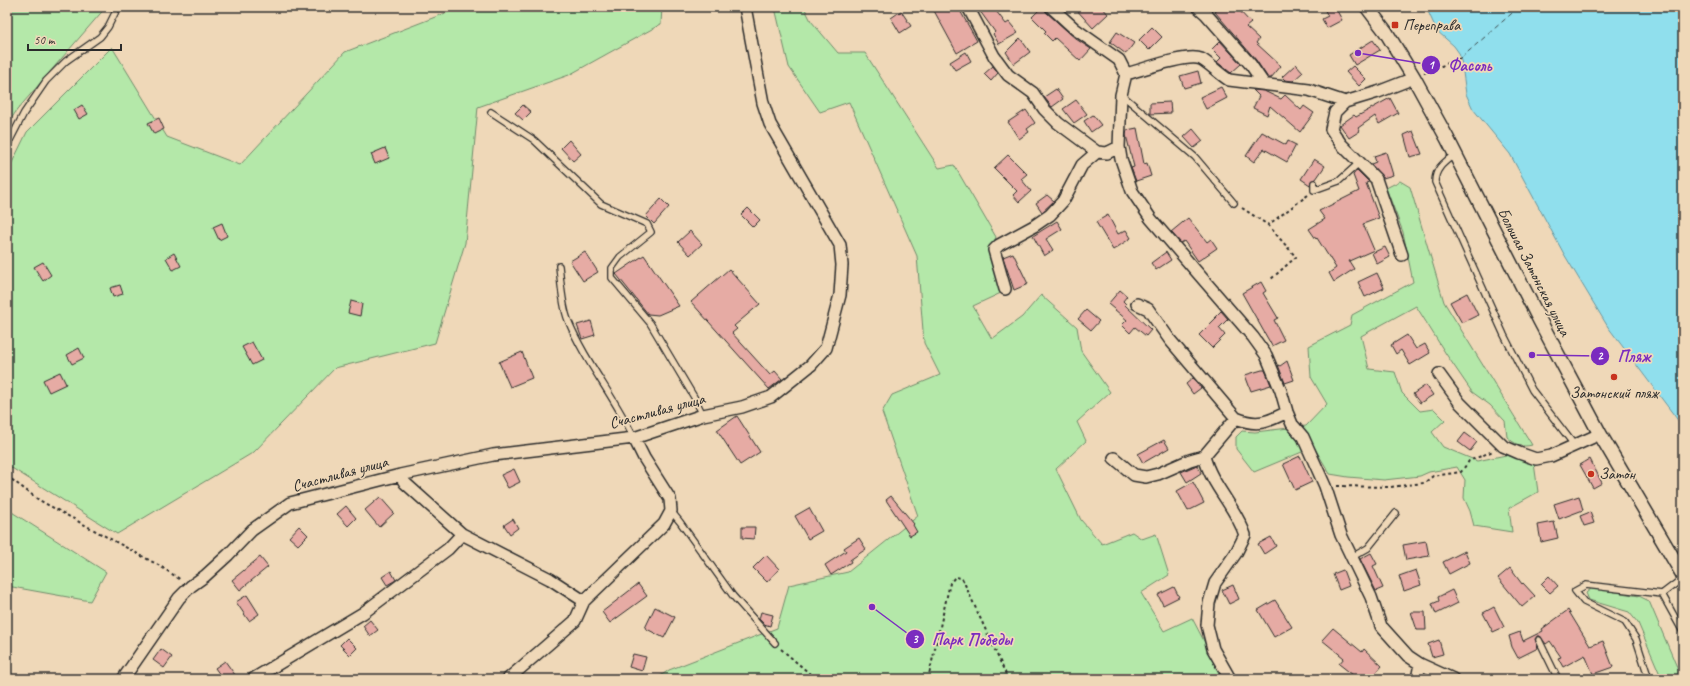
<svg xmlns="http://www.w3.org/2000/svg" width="1690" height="686" viewBox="0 0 1690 686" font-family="Caveat,sans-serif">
<rect width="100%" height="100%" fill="#efd8b8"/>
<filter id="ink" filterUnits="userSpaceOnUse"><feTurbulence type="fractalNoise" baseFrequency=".025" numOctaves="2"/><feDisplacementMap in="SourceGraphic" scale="8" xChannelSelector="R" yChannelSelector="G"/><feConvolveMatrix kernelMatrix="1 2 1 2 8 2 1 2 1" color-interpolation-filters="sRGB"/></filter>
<g filter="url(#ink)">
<path fill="#b4e8a9" stroke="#708a6a" d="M7,7H106L17,110L7,125Z
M461,7H662L661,24L569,75L478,107L465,243L435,343L335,368L254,452L117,534L7,465V173L27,132L112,47L167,137L240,165L345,52Z
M773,7H804L811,21L838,53H865L939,168L954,165L996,237L990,253L1003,292L973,306L992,339L1022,317L1041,295L1077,327L1081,351L1110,392L1077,422L1086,441L1056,469L1081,520L1102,544L1132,532L1142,539L1156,534L1169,575L1141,593L1164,631L1192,618L1224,679H656L669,670L777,628L789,585L848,572L918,516L882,412L892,395L940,375L924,343L917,256L849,102L820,112L789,67L776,12Z
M1400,181L1410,187L1444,302L1532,445C1521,448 1515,444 1507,437L1505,421L1490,405L1472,392L1446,354L1416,306L1361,336L1369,369L1395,372L1402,393L1420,411L1434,409L1445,420L1432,432L1443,447L1477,461L1506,455L1526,459L1534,463L1538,492L1509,508L1512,532L1474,526L1470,511L1464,498L1465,480L1457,467L1429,472L1420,476L1384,480L1348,477L1330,474L1314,447L1254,472L1236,449V437L1242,431L1255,432L1306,426L1327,404L1311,377L1309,346L1350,325L1352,315L1413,282L1403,232L1386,188Z
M7,509L106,572L90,601L7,586Z
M1592,588L1639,596L1649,601L1682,679H1662L1638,623L1629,612L1589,600L1586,593Z"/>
<path fill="#90dfed" stroke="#68979f" d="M1426,7H1683V427L1608,327L1564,254L1510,154L1473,109L1466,94L1462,65L1459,53L1454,46L1437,31Z"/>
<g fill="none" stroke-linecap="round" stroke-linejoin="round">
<path stroke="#3a4648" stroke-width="1" stroke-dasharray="5 4" stroke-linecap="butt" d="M1461,58L1519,7"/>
</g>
<path fill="#e6aba4" stroke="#2b2b2b" d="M932,7H958L977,41L957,53Z
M977,7H993L1006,24L1009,22L1018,33L999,44L993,34L995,32Z
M1042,7H1044L1046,12L1076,39L1091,49L1080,61L1055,38L1052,41L1044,33L1046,31L1032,17Z
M1074,7H1102L1108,14L1093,28Z
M1221,7H1236L1251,23L1246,27L1259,39L1256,43L1281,66L1271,78H1268L1256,60L1215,12Z
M1323,7H1335L1342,20L1327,28L1322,19L1328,16Z
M901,11L911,26L900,33L891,18Z
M1152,27L1162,37L1149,50L1139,40Z
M1117,32L1134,43L1126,54L1110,42Z
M1020,38L1030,52L1014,64L1006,52Z
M1373,40L1380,50L1355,65L1349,55Z
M1220,41L1241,64L1231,73L1217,62L1221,58L1212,49Z
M966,52L971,61L955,70L950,62Z
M1296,64L1303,72L1293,81L1285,80L1282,77Z
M993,66L998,73L991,81L984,74Z
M1353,66L1366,79L1359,86L1346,72Z
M1198,71L1201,83L1184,88L1180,76Z
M1221,87L1227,98L1206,109L1200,97Z
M1056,89L1063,99L1052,107L1044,97Z
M1253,90L1264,91L1281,99L1285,95L1301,110L1304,106L1314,113L1300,132L1270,106L1267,115L1253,108L1259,96Z
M1390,98L1398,113L1379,124L1375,116L1358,128L1360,131L1349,138L1340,125L1354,115L1356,117Z
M1076,100L1087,114L1074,123L1063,109Z
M1170,102L1171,113L1150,114V103Z
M82,105L88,114L79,119L74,110Z
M523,105L531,112L523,120L515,113Z
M1026,110L1035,123L1027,129L1029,132L1019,139L1008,122Z
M1093,115L1101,125L1091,132L1084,121Z
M159,118L164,129L154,134L148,123Z
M1137,128L1144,164L1147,163L1151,176L1136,181L1131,168L1134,167L1126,135L1127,130Z
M1193,129L1203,141L1194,148L1184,137Z
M1413,131L1422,154L1410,157L1404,135Z
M1262,132L1286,145L1288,141L1296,145L1287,162L1264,149L1254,162L1246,156Z
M569,140L581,154L573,161L561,148Z
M385,148L389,158L375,164L371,154Z
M1386,152L1393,175L1383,178L1371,164L1376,162L1374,156Z
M1008,155L1027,174L1021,179L1031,191L1019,202L1013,195L1017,191L994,168Z
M1314,159L1325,166L1316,179L1311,181L1310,185L1301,179Z
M1357,170L1369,182L1366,183L1379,218L1363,224L1374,250L1349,261L1354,269L1334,282L1329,273L1336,268L1317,238L1316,239L1309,229L1325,219L1319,211L1359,191L1353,175Z
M1047,195L1054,201L1042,212L1036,203Z
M661,199L669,207L654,224L646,216Z
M748,208L760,220L753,227L741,215Z
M1108,215L1118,234L1126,230L1131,238L1113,250L1096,222Z
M1188,218L1207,242L1211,239L1217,248L1198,261L1184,241L1181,243L1171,232Z
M1057,221L1062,229L1046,239L1053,250L1044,256L1033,236Z
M222,223L227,236L219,240L213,227Z
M690,231L702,244L690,255L678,242Z
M1385,247L1390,257L1377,264L1372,253Z
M585,252L598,272L583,281L570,261Z
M1166,252L1171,260L1156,270L1151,263Z
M174,253L181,266L173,270L166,258Z
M1013,253L1028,284L1014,290L1003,257Z
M644,255L679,306L658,315L648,314L616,274Z
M43,262L51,275L43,281L34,267Z
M729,269L760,304L734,326L737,329L732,333L770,375L775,371L782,379L769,389L691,302Z
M1377,273L1384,288L1365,297L1358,282Z
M1261,282L1266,291L1263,293L1278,318L1274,320L1284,340L1272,346L1242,293Z
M120,285L123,294L113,297L110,288Z
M1120,290L1127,296L1123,301L1126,304L1125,305L1151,330L1146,336L1135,327L1130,333L1122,325L1127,320L1108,304Z
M1467,293L1478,315L1462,323L1450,302Z
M351,301L362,304L360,316L348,313Z
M1086,310L1099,321L1091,330L1078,319Z
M1221,311L1228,319L1219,328L1225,335L1212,348L1199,335L1216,318L1215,317Z
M591,321L595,335L582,339L577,325Z
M1407,335L1416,349L1425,344L1430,353L1410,365L1401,350L1396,354L1391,345Z
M252,342L262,360L252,365L242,347Z
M79,348L84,358L72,364L67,355Z
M522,352L532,378L510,387L499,362Z
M1287,361L1294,380L1285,383L1278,365L1280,366Z
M1262,370H1265L1271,385L1251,391L1245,375Z
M60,372L66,384L49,392L43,380Z
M1193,378L1201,388L1193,394L1186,384Z
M1426,385L1433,395L1420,403L1413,394Z
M737,416L760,452L740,465L717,430Z
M1465,433L1477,442L1470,451L1458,442Z
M1164,440L1169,448L1143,463L1138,454Z
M1300,456L1312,482L1295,490L1283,464Z
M1590,459L1602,483L1593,488L1580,465Z
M1197,465L1201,473L1187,482L1181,472Z
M514,469L520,482L508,488L501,475Z
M1193,482L1204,503L1188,511L1177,491Z
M891,496L914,524L913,525L917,532L910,536L886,500Z
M1579,496L1583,510L1559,519L1554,504Z
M380,497L394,513L379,527L365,510Z
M346,506L356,518L348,526L337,514Z
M809,508L822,531L808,539L795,516Z
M1590,512L1594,523L1584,526L1580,516Z
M513,519L518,528L510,534L504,525Z
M1554,522L1558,538L1541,542L1538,525Z
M299,526L308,535L298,545L289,537Z
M742,527H755L754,539L742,538Z
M1271,537L1276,546L1264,554L1258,544Z
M859,538L866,549L850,560L851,562L831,575L825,565L846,551L844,548Z
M1426,541L1429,556L1406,560L1403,545Z
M1465,551L1470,563L1449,574L1443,562Z
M1371,553L1377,564L1373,566L1383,588L1376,591L1360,559Z
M766,555L779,569L767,582L753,568Z
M260,557L268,567L240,590L232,580Z
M1510,568L1522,584L1523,583L1535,596L1522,607L1498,578Z
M1343,570L1349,586L1339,590L1333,574Z
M1416,570L1421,585L1404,591L1399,576Z
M391,571L396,580L387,585L382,577Z
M1549,576L1558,586L1550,593L1541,584Z
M638,584L647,596L610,623L602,612Z
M1233,585L1239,599L1229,604L1222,590Z
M1174,587L1179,597L1163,605L1158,595Z
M1452,590L1458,603L1436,614L1432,604L1439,601L1438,597Z
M247,595L259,614L249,621L236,602Z
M1275,600L1292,627L1274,637L1258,610Z
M655,607L675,617L664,638L645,628Z
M1494,607L1504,627L1493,632L1483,613Z
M1568,610L1590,646L1603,641L1613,667L1593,674L1585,655L1563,667L1558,658L1561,657L1550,641L1546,644L1540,636H1537L1535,639L1538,648L1518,658L1512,647L1509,636L1520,632L1523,641L1543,631L1542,629Z
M761,612L773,615L770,626L764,624L759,619Z
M1411,612H1425L1426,630H1417Z
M370,620L378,630L370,636L363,626Z
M1333,628L1362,652L1364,649L1382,666L1371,679H1352L1353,675L1339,664L1344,658L1322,640Z
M347,638L357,648L350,655L340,645Z
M1439,640L1443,654L1432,657L1428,644Z
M161,649L172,657L164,668L153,660Z
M633,654L646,657L642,671L629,667Z
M225,661L238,679H223L215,668Z"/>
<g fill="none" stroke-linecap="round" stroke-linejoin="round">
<defs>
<path id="service" d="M1122,95L1195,157L1234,203
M491,112L534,140L601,204L647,224L651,232L620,257L612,268V278L650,323L694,397L703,415
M7,146L24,113L46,81L66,61L100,37L108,27L118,7
M1455,154C1445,162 1435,168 1435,182L1504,335L1532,390L1575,446
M1314,183V190L1339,181L1359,163
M559,266C561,283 562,305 568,320C585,362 615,397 634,438
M671,511L680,522L733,596L775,643
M1352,557L1368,548L1396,513
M1662,594L1683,632
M1539,640L1558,679
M1649,679L1636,639L1625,622L1584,602L1575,591L1586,585L1662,594L1683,578"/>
<path id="minor" d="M968,7L994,56L1008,75L1033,93L1044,109L1058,123L1097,152L1107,153L1119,147
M1051,7L1075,29L1119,60L1126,74L1121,95L1119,147L1121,159L1132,191L1151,219L1253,337L1266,355L1281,391L1287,412L1292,424L1303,437L1325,486L1341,535L1371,597L1381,626L1408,656L1420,664L1453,679
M1198,7L1206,14L1251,65L1264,84
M1126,74C1142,70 1187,53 1201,59C1209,63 1219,74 1229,80L1309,90L1345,102
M1402,255L1376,179L1341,144L1331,129L1335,112L1345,102L1378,92L1414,78
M1005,289L994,250L999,245L1034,226L1050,215L1063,201L1082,165L1097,152
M1137,304L1148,309L1170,340L1236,418C1257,427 1268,422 1287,412
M1439,374L1460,403L1503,446L1519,453L1536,459L1551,456L1600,434
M1114,458L1134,475L1146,477L1158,474L1190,460L1204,456
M400,475L405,483L462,534L550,579L584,601
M123,679L179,598L191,586L205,576L228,555L252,530L290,503L400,475L493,455L634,438L703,415L742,407L771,397L811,365L826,348L840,295L842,265L840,245L770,124L763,103L745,7
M253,679L363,613L448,549L462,534
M508,679L575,621L584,601L664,524L671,511L670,499L644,458L634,438
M1230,679L1213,649L1207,625L1209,603L1215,583L1236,553L1245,535C1236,507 1211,485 1204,456L1236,418
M1417,679L1420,664"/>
<path id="tertiary" d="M1367,7L1386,32L1414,78L1447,138L1540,321L1600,434L1683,575"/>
</defs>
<use href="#service" stroke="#2b2b2b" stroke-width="8"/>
<use href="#minor" stroke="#2b2b2b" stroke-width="14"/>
<use href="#tertiary" stroke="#2b2b2b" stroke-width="16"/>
<path stroke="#2b2b2b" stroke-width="2" stroke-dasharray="3 3" stroke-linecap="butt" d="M1424,73L1461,58
M1242,208L1268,225L1308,195
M1268,225L1296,257L1270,280
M7,476L39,500L160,566L181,580
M1337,486L1390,487L1424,483L1433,476L1461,472L1469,461L1493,451
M781,649L816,679
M928,679L950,583L955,577L962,578L1008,679"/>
<use href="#service" stroke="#efd8b8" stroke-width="5.5"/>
<use href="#minor" stroke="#efd8b8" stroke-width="11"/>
<use href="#tertiary" stroke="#efd8b8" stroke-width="13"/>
</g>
</g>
<g fill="#c8321e" stroke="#efd8b8" stroke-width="1.5">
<rect x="1391" y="21" width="8" height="8" rx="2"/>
<circle cx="1614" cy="377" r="4"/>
<circle cx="1591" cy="474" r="4"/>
</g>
<g text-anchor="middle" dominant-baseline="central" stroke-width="3.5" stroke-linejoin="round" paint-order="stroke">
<g font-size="16" fill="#2b2b2b" stroke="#efd8b8" text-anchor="start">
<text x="1403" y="25">Переправа</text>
<text x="1614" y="393" text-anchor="middle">Затонский пляж</text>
<text x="1599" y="474">Затон</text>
</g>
<g font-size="16" fill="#2b2b2b" stroke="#efd8b8">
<text transform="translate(1534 272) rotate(63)">Большая Затонская улица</text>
<text transform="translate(657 411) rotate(-15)">Счастливая улица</text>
<text transform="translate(340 474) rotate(-15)">Счастливая улица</text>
</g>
</g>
<path fill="none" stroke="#7b2cbf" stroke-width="1.5" d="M1358 53L1431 65M1532 355L1600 356M872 607L915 639"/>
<g fill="#7b2cbf" stroke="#efd8b8" stroke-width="1.5">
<circle cx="1358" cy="53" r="4"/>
<circle cx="1532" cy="355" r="4"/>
<circle cx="872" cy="607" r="4"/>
<circle cx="1431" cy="65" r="10"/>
<circle cx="1600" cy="356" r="10"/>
<circle cx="915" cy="639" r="10"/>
</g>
<g font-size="12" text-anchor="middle" font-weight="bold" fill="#fff">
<text x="1431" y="69">1</text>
<text x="1600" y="360">2</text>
<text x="915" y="643">3</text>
</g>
<g font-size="17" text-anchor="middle" font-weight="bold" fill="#7b2cbf" stroke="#efd8b8" stroke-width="3.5" stroke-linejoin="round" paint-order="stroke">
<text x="1470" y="71">Фасоль</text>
<text x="1634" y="362">Пляж</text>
<text x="972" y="645">Парк Победы</text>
</g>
<rect width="1690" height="686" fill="none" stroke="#efd8b8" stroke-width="24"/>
<rect x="12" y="12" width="1666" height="662" fill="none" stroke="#2b2b2b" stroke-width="1.5" filter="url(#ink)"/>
<path d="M28 44v6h93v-6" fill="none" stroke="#2b2b2b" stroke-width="2"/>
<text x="34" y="44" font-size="12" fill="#2b2b2b" stroke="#efd8b8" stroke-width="3" paint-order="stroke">50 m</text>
</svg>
